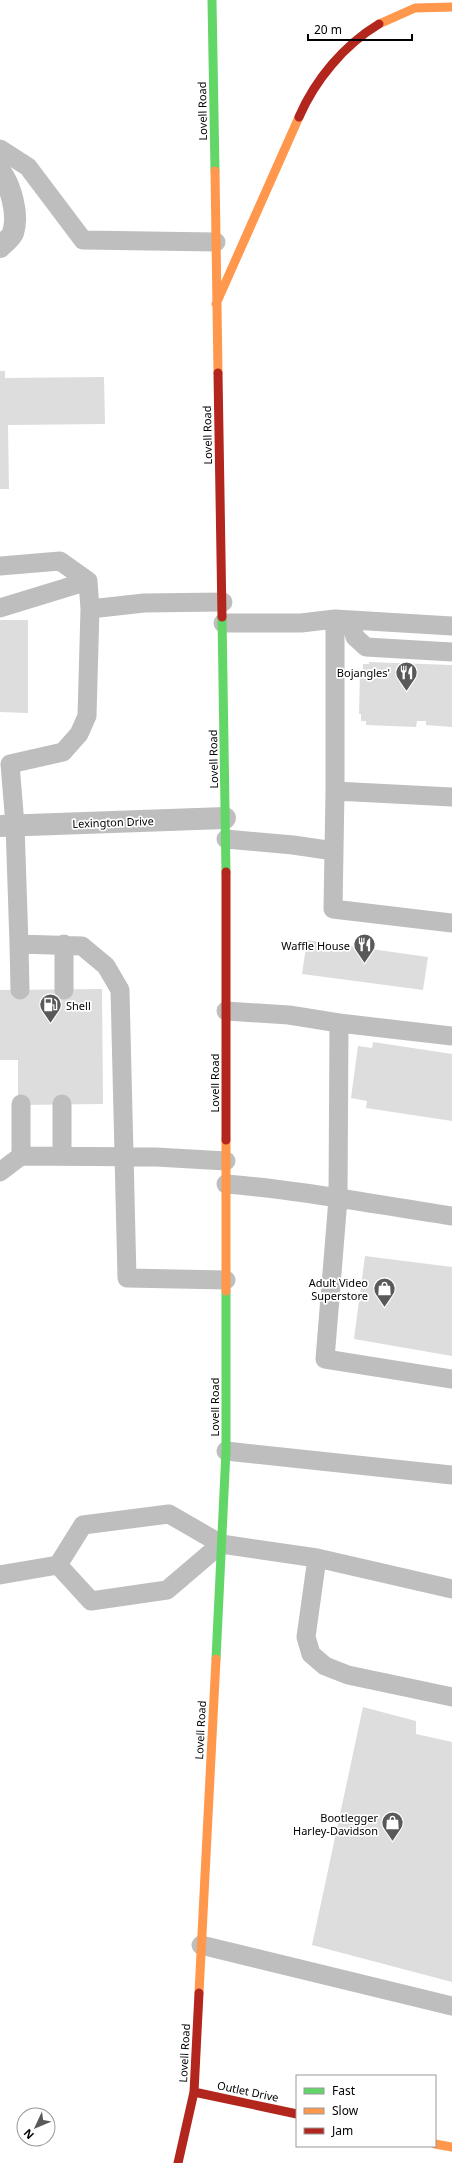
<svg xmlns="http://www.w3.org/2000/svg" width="452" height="2163" viewBox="0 0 452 2163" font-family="'Noto Sans',sans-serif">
<rect width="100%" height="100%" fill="#fff"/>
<path fill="#ddd" d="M0,371H5V378L104,377L105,424L8,425L9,489H0Z
M0,620H28V713L0,712Z
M369,662L452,665V727L426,725V721H417L416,727L366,725V721H361V714H359L360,670L363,671V664H369Z
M307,940L428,957L423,990L302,974Z
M102,989L103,1104L18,1105V1060H0V990Z
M373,1042L452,1054V1121L366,1108L367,1101L351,1098L358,1046L372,1048Z
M365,1256L452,1267V1356L354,1339Z
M363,1707L416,1721V1734L452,1742V1982L312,1945Z"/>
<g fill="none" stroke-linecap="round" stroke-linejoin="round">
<path stroke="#bebebe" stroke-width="19" d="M0,149L28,167L83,240L216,242
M0,566L60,561L88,581L90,609L87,716L79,734L63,752L10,764L15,825L19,944L82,946L106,966L120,990L127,1278L226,1280
M0,608L88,581
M90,609L144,603L223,602
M335,619V791
M351,622L355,637L366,647L452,652
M223,623H301L335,619L452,626
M452,797L335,791L333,909L452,923
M226,839L293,845L334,851
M19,944L20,990
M64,990V944
M226,1011L289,1015L339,1023
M452,1036L339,1023L338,1199L325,1359L452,1379
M62,1104V1156
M21,1156V1104
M0,1172L21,1156L156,1157L226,1161
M226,1184C302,1190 377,1205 452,1216
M226,1451L452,1475
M169,1514L221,1544L167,1590L91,1601L58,1565L83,1525Z
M221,1544L317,1558L452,1589
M317,1558L306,1637L311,1654L325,1666L348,1675L452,1697
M0,1575L58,1565
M201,1945L452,2006"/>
<path stroke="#bebebe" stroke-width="22" d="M0,171C11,186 19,215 13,233C11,238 4,243 0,247
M0,826L225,818"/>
<path stroke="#63d668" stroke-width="9" d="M212,0L215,171
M222,617L226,872
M216,1659L226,1451V1291"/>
<path stroke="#ff974d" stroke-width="9" d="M379,24L415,8L452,7
M215,171L218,373
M216,304L299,117
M226,1140V1291
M199,1993L216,1659
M435,2144L452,2147"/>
<path stroke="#b3261e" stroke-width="9" d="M299,117C315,80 344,45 379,24
M218,373L222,617
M226,872V1140
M194,2092L297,2114
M178,2163L194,2092L199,1993"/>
</g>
<defs>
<symbol id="restaurant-pin" viewBox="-11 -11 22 30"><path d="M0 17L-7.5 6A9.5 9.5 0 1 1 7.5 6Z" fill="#595959" stroke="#fff"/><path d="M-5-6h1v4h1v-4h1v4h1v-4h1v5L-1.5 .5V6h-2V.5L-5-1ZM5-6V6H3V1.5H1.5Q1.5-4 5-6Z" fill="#fff"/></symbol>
<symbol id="fuel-pin" viewBox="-11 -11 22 30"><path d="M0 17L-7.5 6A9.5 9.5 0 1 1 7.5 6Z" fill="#595959" stroke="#fff"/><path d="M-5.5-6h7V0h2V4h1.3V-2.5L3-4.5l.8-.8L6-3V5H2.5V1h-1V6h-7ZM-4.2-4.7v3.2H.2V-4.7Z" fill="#fff"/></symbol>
<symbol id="shop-pin" viewBox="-11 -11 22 30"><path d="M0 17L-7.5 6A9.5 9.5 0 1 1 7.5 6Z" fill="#595959" stroke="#fff"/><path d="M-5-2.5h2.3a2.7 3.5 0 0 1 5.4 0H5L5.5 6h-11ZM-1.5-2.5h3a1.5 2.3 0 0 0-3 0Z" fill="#fff"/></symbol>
</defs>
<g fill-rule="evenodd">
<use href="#restaurant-pin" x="394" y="660" width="25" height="34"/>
<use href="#restaurant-pin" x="352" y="932" width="25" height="34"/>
<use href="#fuel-pin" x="38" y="992" width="25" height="34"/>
<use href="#shop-pin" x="372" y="1276" width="25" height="34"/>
<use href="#shop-pin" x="380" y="1810" width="25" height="34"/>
</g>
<g text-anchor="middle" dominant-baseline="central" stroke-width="3.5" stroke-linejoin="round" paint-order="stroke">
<g font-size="11" fill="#000" stroke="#fff">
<text transform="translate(202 111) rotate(-91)">Lovell Road</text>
<text transform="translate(207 435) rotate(-91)">Lovell Road</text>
<text transform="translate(213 759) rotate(-91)">Lovell Road</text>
<text transform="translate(113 822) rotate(-2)">Lexington Drive</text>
<text transform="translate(214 1083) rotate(-90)">Lovell Road</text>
<text transform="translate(214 1407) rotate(-90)">Lovell Road</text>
<text transform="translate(200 1730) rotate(-87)">Lovell Road</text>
<text transform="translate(184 2053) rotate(-87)">Lovell Road</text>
<text transform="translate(248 2091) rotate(12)">Outlet Drive</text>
</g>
<g font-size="11" fill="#000" stroke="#fff" text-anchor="end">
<text x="390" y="672">Bojangles'</text>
<text x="350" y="945">Waffle House</text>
<text x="66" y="1005" text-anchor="start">Shell</text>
<text x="368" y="1282">Adult Video<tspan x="368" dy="13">Superstore</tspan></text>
<text x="378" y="1817">Bootlegger<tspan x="378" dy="13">Harley-Davidson</tspan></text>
</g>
</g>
<rect x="296" y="2075" width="140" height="72" fill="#ffffff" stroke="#999999"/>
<rect x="304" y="2088" width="20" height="6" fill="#63d668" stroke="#999999"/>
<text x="332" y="2095" font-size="12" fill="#000000">Fast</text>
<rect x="304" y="2108" width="20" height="6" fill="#ff974d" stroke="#999999"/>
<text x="332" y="2115" font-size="12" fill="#000000">Slow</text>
<rect x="304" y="2128" width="20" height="6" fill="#b3261e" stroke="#999999"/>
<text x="332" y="2135" font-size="12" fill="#000000">Jam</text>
<g transform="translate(36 2127) rotate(226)"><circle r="19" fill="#ffffff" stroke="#999999"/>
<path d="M0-3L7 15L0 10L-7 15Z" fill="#595959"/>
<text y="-6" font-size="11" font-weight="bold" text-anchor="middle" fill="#000000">N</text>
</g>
<path d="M308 34v6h104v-6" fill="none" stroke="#000000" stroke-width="2"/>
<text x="314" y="34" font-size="12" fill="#000000" stroke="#ffffff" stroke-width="3" paint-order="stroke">20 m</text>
</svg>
